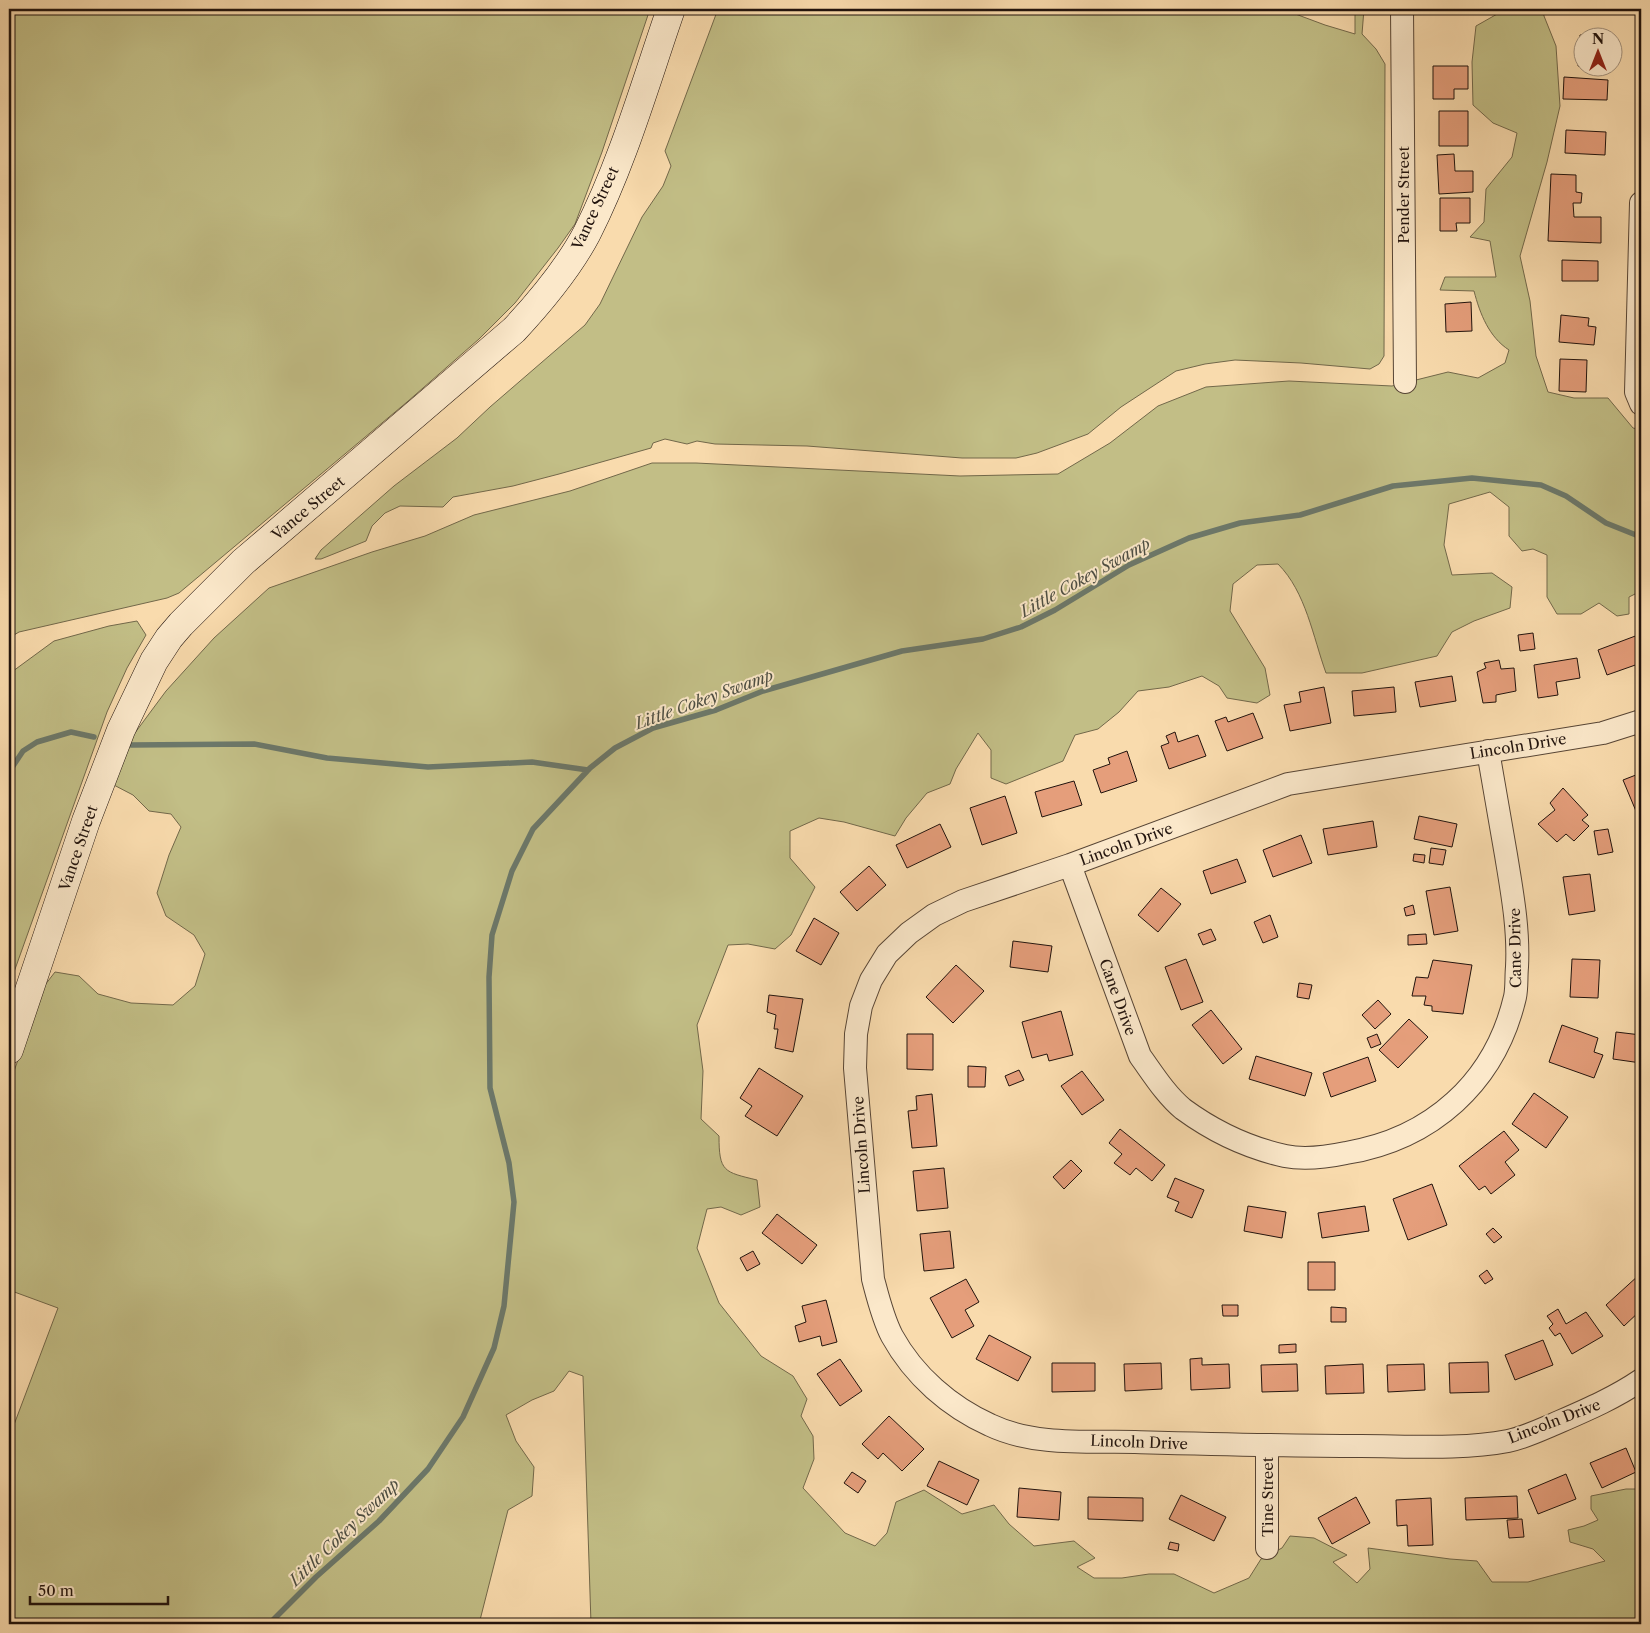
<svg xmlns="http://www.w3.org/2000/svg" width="1650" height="1633" viewBox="0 0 1650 1633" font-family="'Libre Caslon Text',serif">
<rect width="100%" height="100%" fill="#f9dbad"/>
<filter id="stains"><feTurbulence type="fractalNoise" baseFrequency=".004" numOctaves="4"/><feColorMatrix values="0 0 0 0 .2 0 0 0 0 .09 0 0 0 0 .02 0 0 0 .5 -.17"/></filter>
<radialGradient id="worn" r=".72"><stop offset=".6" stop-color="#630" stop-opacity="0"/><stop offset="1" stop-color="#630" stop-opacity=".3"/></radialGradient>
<path fill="#c2be86" stroke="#72684a" d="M9,9H650L602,152L575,224L558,248L515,303L479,339L407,402L179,593L167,598L19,632L9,638Z
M718,9H1282L1325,25L1355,34V9H1364L1362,34L1376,49L1385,64L1384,356L1379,364L1370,369L1301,363L1235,360L1205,364L1176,371L1121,407L1088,434L1037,453L1016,458H962L807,446L715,444L697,441L687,444L665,439L653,443L651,448L559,474L513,486L453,497L443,507L400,506L385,513L372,526L366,541L321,559H315L321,550L394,486L457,438L490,407L585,325L600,304L642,217L663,186L671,166L665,151Z
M1506,9H1543L1544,16L1556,46L1560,106L1547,162L1520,256L1530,301L1536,356L1548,392L1574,398H1608L1633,428L1641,430V591L1629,597V614L1617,616L1599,603L1581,614H1557L1547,597V555L1533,549L1522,551L1509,536V507L1490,492L1449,504L1444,545L1452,575L1492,573L1512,587L1510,608L1474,621L1452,632L1437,656L1362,673H1326C1313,637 1306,592 1278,564L1257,565L1233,584L1230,611L1265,668L1270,695L1257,703L1227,698L1219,686L1202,676L1169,687L1138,691L1119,712L1098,729L1075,735L1063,761L1006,784L991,778V750L978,733L956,769L950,784L927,793L906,818L895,836L844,822L819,818L790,831V858L815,887L791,935L775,949L748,944L728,945L697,1025L703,1071L701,1119L719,1136C719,1172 724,1172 757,1180L760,1207L741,1215L721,1207L707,1209L697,1248L719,1303L761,1356L793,1376L807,1399L801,1416L813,1436L814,1459L803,1488L845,1533L875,1546L887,1533L896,1502L924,1490L962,1514L994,1505L1009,1524L1034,1546L1074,1541L1095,1558L1077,1567L1094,1578H1122L1149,1574H1174L1214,1593L1249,1578L1261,1559L1282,1548L1290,1536L1314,1538L1347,1555L1333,1562L1357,1583L1370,1569L1368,1548L1450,1559L1477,1561L1492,1582H1528L1605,1561L1593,1549L1570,1542L1568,1530L1584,1526L1598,1520L1591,1509V1496L1626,1489H1641V1624H591L583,1376L569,1371L554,1391L532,1400L506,1415L516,1441L534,1467L532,1496L508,1510L479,1624H9V1438L58,1308L9,1290V1085L45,985L55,972L79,976L98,994L131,1003L173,1005L195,986L205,954L194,935L166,916L157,893L169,855L181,827L171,814L149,811L133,795L110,783L123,749L166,691L214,638L269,588L372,552L425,536L474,515L570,491L652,463H696L960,476L1058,474L1110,443L1158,406L1206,387L1289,381L1392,386L1448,372L1478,378L1505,363L1509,350C1489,337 1480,314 1474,291L1440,290L1445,277H1496L1490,241L1470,237L1484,222L1486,189L1512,157L1517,133L1493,123L1473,105L1472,62L1476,26Z
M137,621L146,635L127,668L107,712L9,986V674L54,641L109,626Z"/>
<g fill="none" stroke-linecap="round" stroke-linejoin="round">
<path stroke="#6c786a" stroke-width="5.5" d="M131,745L254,744L327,758L428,767L532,762L588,770
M9,772L23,751L37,742L71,732L94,737
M269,1624L316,1577L379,1521L428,1469L463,1417L494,1348L504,1306L514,1202L509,1163L490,1088L489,977L492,935L512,871L533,829L590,768L615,748L653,728L716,710L763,691L902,651L983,639L1021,627L1055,610L1129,565L1189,538L1240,523L1300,515L1393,486L1472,478L1541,485L1566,496L1606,523L1641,537"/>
</g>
<path fill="#e59e7b" stroke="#21130d" d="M1580,35L1606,36L1605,38H1582V67L1578,66Z
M1433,66H1468V89H1454V99H1433Z
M1564,77L1608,80L1607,100L1563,99Z
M1439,111H1468V146H1439Z
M1566,130L1606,132L1605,155L1565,153Z
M1454,154L1455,171H1473V192L1439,194L1437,155Z
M1551,174L1576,175V192L1582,193L1581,203H1573L1574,217H1601V243L1548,241Z
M1440,198H1470V223H1456L1457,231H1440Z
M1562,260L1598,261V281H1562Z
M1471,302L1472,331L1446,332L1445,304Z
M1561,315L1589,318L1588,326L1596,327L1594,345L1559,342Z
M1560,359L1587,360L1586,392L1559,391Z
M1533,633L1535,649L1520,651L1518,635Z
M1638,635L1641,643V663L1607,675L1598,650Z
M1577,658L1580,678L1556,682L1558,695L1538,698L1534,665Z
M1499,660L1501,669L1514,668L1516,691L1496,695V702L1483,703L1477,672L1486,668L1484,663Z
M1452,676L1456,701L1420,707L1415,682Z
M1324,687L1331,723L1290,731L1284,705L1301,702L1299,692Z
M1394,687L1396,712L1354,716L1352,691Z
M1253,713L1263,738L1227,751L1215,721L1226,717L1228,722Z
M1175,732L1178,742L1198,735L1206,756L1169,769L1161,746L1169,743L1166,736Z
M1127,751L1137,781L1101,793L1093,770L1110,764L1108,758Z
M1641,773V815L1638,816L1623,780Z
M1074,781L1082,805L1042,817L1035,792Z
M1563,788L1588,815L1582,820L1589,826L1574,841L1566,834L1557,842L1538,824L1555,810L1550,803Z
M1005,796L1017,833L982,845L970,808Z
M1419,816L1457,824L1452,847L1414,839Z
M1373,821L1377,847L1328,855L1323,829Z
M940,824L951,847L907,868L896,845Z
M1608,829L1613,852L1598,855L1594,831Z
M1301,835L1312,863L1273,877L1263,850Z
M1431,848L1446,850L1443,865L1429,863Z
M1414,854L1425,855L1424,863L1413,861Z
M1237,859L1246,882L1211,894L1203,871Z
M869,866L886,885L857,911L840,892Z
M1590,874L1595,911L1569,915L1563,877Z
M1450,887L1458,931L1434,935L1426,891Z
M1161,888L1181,904L1158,932L1138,915Z
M1413,905L1415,914L1406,916L1404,908Z
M1270,915L1278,937L1263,943L1254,922Z
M814,918L839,933L821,965L796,951Z
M1211,929L1216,940L1203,945L1198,934Z
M1426,934L1427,944L1408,945V935Z
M1013,941L1052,946L1048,972L1010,967Z
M1186,959L1203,1002L1181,1010L1165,967Z
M1572,959L1600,960L1598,998L1570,997Z
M1433,960L1472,965L1463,1014L1432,1011V1006L1424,1005L1426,996H1412L1416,977L1428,978Z
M956,965L984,991L953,1023L926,997Z
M1299,983L1312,985L1309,999L1297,997Z
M769,995L803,999L793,1052L775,1048L778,1029H774L776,1015L767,1012Z
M1378,1000L1391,1014L1375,1029L1362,1015Z
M1211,1010L1242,1049L1223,1064L1192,1025Z
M1061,1011L1073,1055L1049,1061L1047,1054L1032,1058L1022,1022Z
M1409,1019L1428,1037L1398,1068L1379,1050Z
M1562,1025L1598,1038L1594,1052L1603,1055L1594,1078L1549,1062Z
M1616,1032L1641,1035V1063L1613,1059Z
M907,1034H933V1070L907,1069Z
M1377,1034L1381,1044L1371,1048L1367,1038Z
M1256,1056L1312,1073L1305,1096L1249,1079Z
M1368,1057L1376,1081L1331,1097L1323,1073Z
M968,1066L986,1067L985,1087H968Z
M759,1068L803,1096L777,1136L745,1116L752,1106L740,1098Z
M1019,1070L1024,1080L1009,1086L1005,1076Z
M1082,1071L1104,1100L1082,1115L1061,1086Z
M1534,1093L1568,1117L1546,1148L1512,1124Z
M932,1094L937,1146L912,1148L908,1111L917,1110L916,1096Z
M1120,1129L1165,1165L1152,1181L1136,1168L1130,1175L1114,1163L1122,1154L1109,1143Z
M1504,1131L1519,1150L1505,1162L1515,1175L1491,1194L1485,1186L1479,1190L1459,1166Z
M1071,1160L1082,1171L1064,1189L1053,1177Z
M944,1168L948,1208L917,1211L913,1171Z
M1175,1178L1204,1190L1192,1218L1175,1211L1179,1202L1167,1197Z
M1432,1184L1447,1225L1408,1240L1393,1199Z
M1248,1206L1286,1212L1282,1238L1244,1231Z
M1365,1206L1369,1231L1322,1238L1318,1213Z
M777,1214L817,1245L802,1264L762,1233Z
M1493,1228L1502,1237L1494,1243L1486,1234Z
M950,1231L954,1268L924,1271L920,1234Z
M753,1251L760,1264L747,1271L740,1258Z
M1308,1262H1335V1290H1308Z
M1487,1270L1493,1279L1485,1284L1479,1276Z
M1639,1275L1641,1277V1310L1624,1326L1606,1305Z
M966,1279L979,1302L965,1310L974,1326L952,1338L930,1298Z
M826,1300L837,1342L822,1346L820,1336L799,1342L795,1326L806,1322L802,1306Z
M1222,1305H1238V1316H1223Z
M1331,1307L1346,1308V1322H1331Z
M1558,1309L1566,1324L1586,1312L1603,1336L1572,1354L1560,1333L1555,1336L1549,1328L1553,1324L1547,1316Z
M989,1335L1031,1357L1018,1381L976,1359Z
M1543,1340L1553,1365L1515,1380L1505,1355Z
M1296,1344V1352L1279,1353V1345Z
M1202,1358V1365L1229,1364L1230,1388L1191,1390L1190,1359Z
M840,1359L862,1391L840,1406L817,1374Z
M1488,1362L1489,1392L1450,1393L1449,1363Z
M1052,1363H1095V1391L1052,1392Z
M1161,1363L1162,1389L1125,1391L1124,1364Z
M1297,1364L1298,1391L1262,1392L1261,1365Z
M1363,1364L1364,1393L1326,1394L1325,1366Z
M1424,1364L1425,1390L1388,1392L1387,1365Z
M889,1416L924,1449L902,1471L883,1453L878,1459L862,1444Z
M1626,1448L1636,1472L1602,1488L1590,1463Z
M939,1461L979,1480L967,1505L927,1486Z
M852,1472L866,1481L858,1493L844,1483Z
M1566,1474L1576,1499L1538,1514L1528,1490Z
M1019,1488L1061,1492L1059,1520L1017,1517Z
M1181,1495L1226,1517L1214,1541L1169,1519Z
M1517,1496L1518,1518L1466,1520L1465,1498Z
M1088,1497L1143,1498V1521L1088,1519Z
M1356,1497L1370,1523L1332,1544L1318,1518Z
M1431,1498L1433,1545L1408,1546L1407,1525L1397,1526L1396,1500Z
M1522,1519L1524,1537L1509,1538L1507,1520Z
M1170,1542L1179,1544L1178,1551L1168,1549Z"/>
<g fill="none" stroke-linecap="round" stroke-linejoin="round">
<defs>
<path id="street" d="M1402,9L1405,382
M1641,203L1636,392L1641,404
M1641,721L1603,733L1288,784L1070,865L963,901L934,915L909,933L887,954L871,980L861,1006L856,1034L855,1068L873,1279C878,1298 883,1319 892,1336C914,1376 950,1407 990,1425C1034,1446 1088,1441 1135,1442C1211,1444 1285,1446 1361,1446C1407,1446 1462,1450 1508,1441C1523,1438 1538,1431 1552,1425C1584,1411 1613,1399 1641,1380
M1070,865L1140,1056C1153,1074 1166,1095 1183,1109C1213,1131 1249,1148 1285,1156C1304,1160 1327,1157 1346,1153C1431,1139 1495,1083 1515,997C1517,988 1516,977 1517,967C1519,929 1512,892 1506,855C1500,820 1494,786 1488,751
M1267,1446V1548"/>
<path id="secondary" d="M9,1050L86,821L121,730L154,661L169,638L181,624L243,562L514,330C541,301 568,269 587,233C623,162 645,84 671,9"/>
</defs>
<use href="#street" stroke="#574535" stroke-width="24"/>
<use href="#secondary" stroke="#21130d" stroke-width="29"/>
<use href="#street" stroke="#fbe8ca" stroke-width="22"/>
<use href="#secondary" stroke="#fbe8ca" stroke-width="28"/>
</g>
<g text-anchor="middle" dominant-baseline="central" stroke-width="4" stroke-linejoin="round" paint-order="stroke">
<g font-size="15" fill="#21130d" stroke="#fbe8ca">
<text transform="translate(1403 195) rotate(-90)">Pender Street</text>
<text transform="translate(595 208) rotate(-65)">Vance Street</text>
<text transform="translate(308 508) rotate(-40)">Vance Street</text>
<text transform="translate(1518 746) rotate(-9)">Lincoln Drive</text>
<text transform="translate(1126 844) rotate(-20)">Lincoln Drive</text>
<text transform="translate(78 848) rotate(-71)">Vance Street</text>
<text transform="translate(1515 948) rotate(-91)">Cane Drive</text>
<text transform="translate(1118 997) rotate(70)">Cane Drive</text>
<text transform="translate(861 1145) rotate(-94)">Lincoln Drive</text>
<text transform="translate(1554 1421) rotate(-21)">Lincoln Drive</text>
<text transform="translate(1139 1442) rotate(2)">Lincoln Drive</text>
<text transform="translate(1267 1497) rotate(-90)">Tine Street</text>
</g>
<g font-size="16" font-style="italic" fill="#4d4e43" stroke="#fbe8ca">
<text transform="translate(1085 577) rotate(-29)">Little Cokey Swamp</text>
<text transform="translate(704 699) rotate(-20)">Little Cokey Swamp</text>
<text transform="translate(344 1532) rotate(-44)">Little Cokey Swamp</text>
</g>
</g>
<rect width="1650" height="1633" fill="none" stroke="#f9dbad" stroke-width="30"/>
<rect x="10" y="10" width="1630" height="1613" fill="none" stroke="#21130d" stroke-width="2.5"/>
<rect x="15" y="15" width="1620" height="1603" fill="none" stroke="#21130d"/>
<g transform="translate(1598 52)"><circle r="24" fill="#fbe8ca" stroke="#a4937e"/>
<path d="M0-4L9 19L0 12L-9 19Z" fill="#8f2418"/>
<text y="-8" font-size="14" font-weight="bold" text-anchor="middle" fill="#21130d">N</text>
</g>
<path d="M30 1596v8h138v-8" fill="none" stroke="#21130d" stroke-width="2.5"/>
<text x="38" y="1596" font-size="15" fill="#21130d" stroke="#fbe8ca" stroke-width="4" paint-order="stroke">50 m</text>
<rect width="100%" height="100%" filter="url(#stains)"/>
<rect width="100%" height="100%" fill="url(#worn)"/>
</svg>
